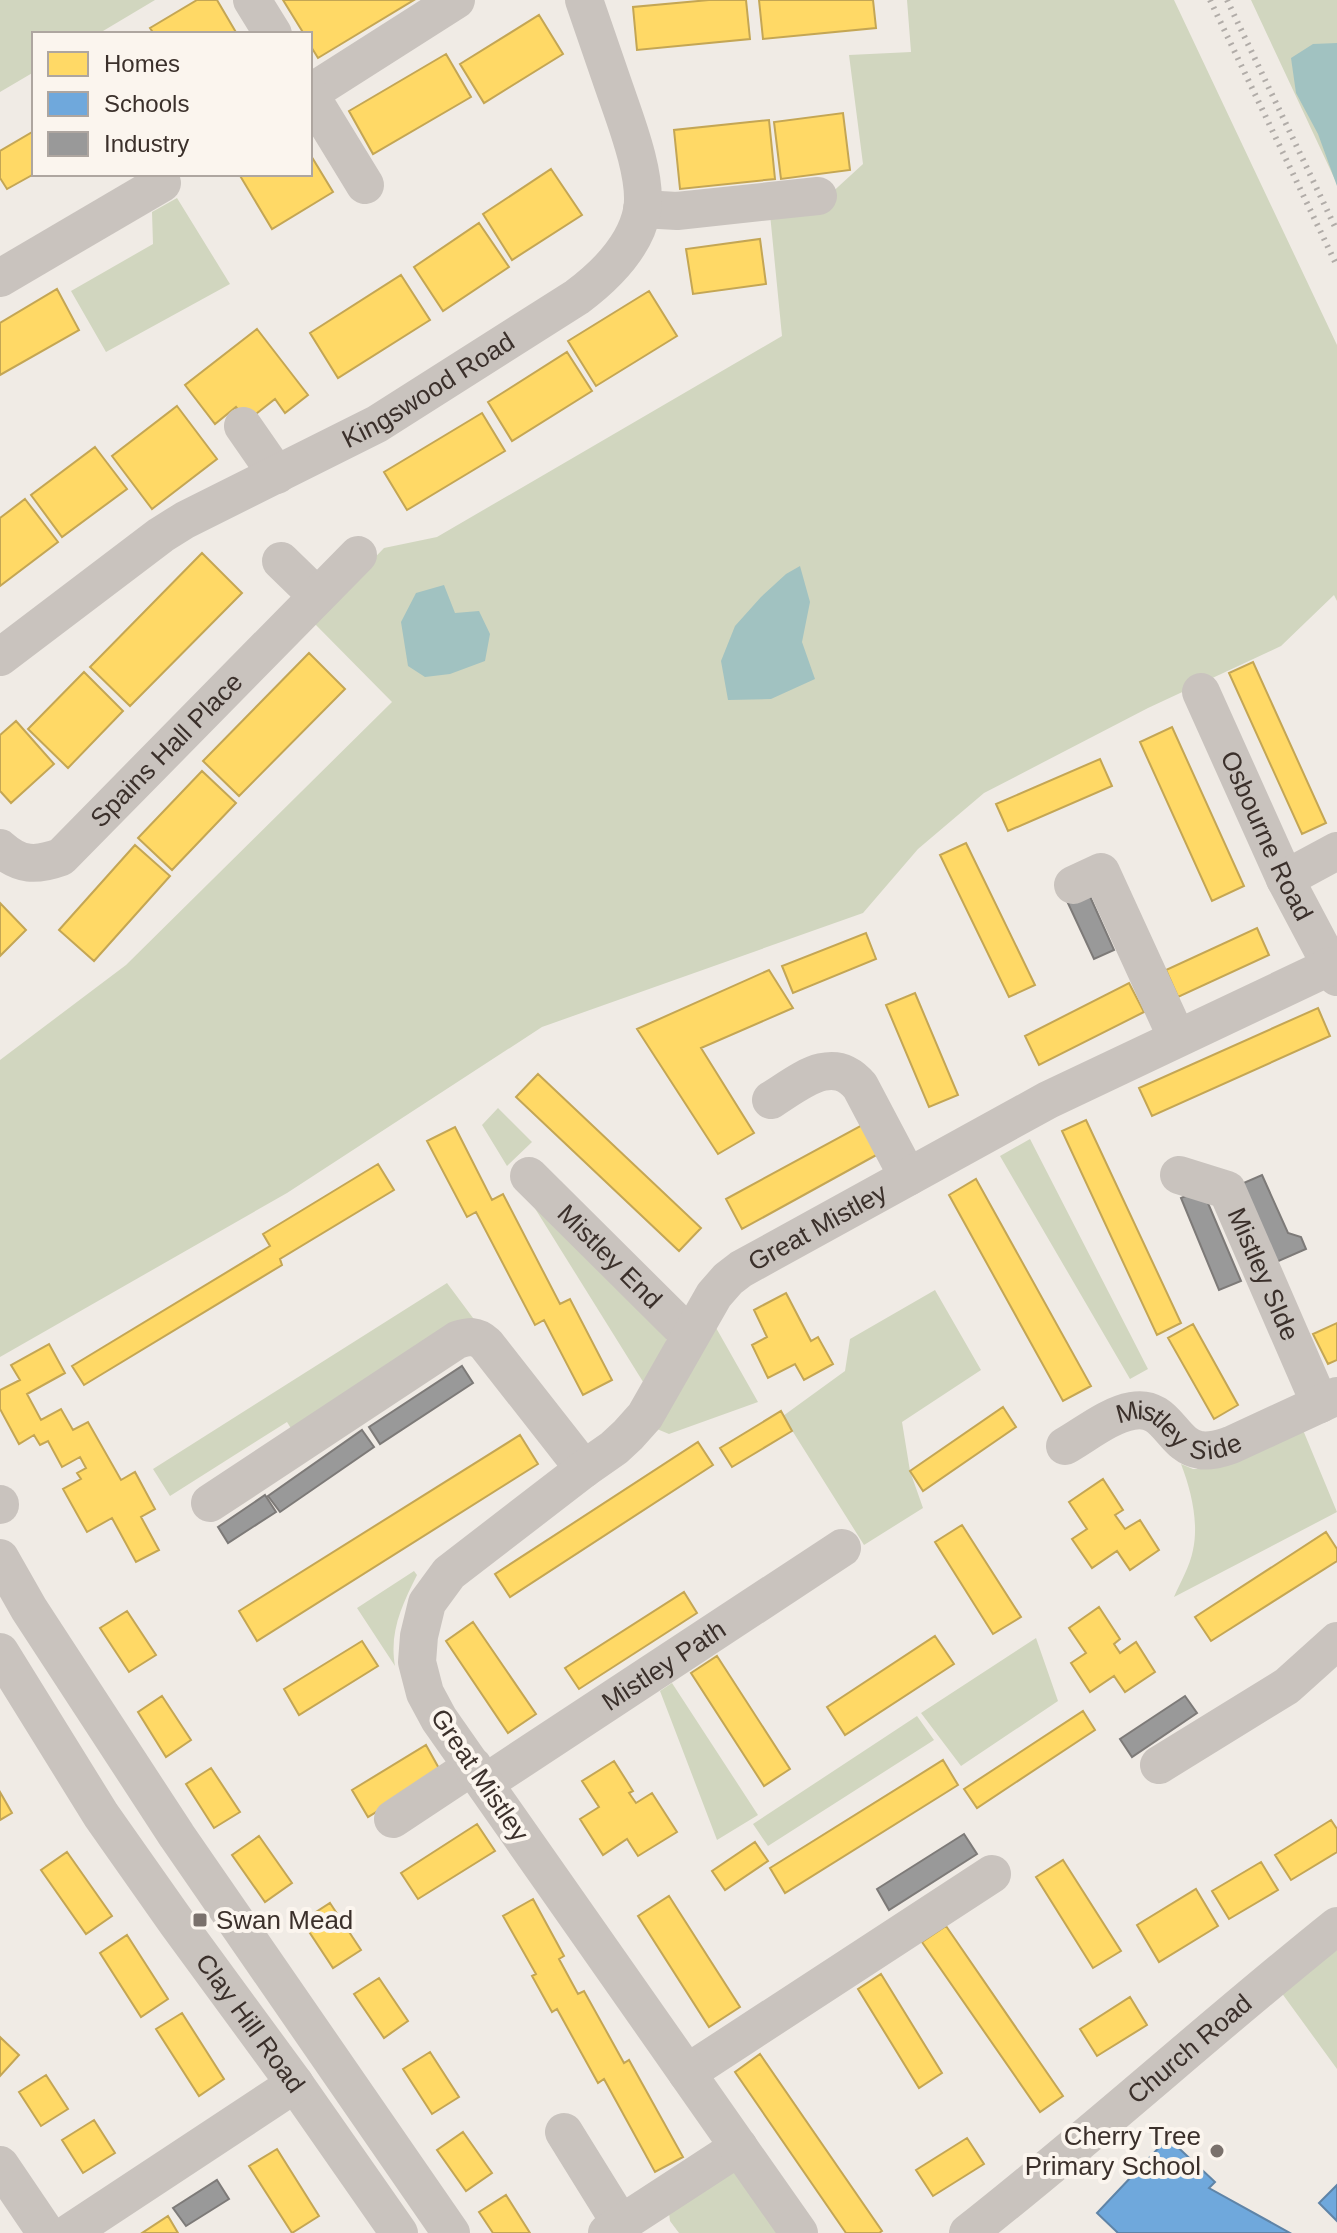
<svg xmlns="http://www.w3.org/2000/svg" width="1337" height="2233" viewBox="0 0 1337 2233" font-family="Arial,sans-serif">
<rect width="100%" height="100%" fill="#f0ebe5"/>
<path fill="#d1d6bf" d="M0,0H155L98,34H34V72L0,92Z
M907,0H1174L1337,345V601L1334,595L1281,646L1148,708L984,793L918,849L863,913L542,1027L287,1193L0,1357V1060L126,965L392,702L313,622L384,548L437,537L782,336L770,214L815,208L863,164L849,55L911,52Z
M1251,0H1337V184Z
M177,198L230,284L106,352L71,291L153,244L152,212Z
M498,1108L532,1142L507,1166L482,1125Z
M1030,1139L1148,1369L1130,1379L1000,1156Z
M531,1202L667,1337L666,1343L645,1385Z
M447,1283L476,1322L292,1430L287,1422L170,1496L153,1469Z
M935,1290L981,1370L902,1422L910,1471L923,1508L864,1545L783,1416L845,1371L850,1339Z
M715,1326L758,1402L669,1434L657,1429Z
M1303,1430L1337,1512L1174,1597C1180,1583 1190,1566 1193,1550C1199,1522 1191,1490 1181,1464L1193,1469H1207Z
M414,1571L417,1575C402,1605 389,1632 395,1666L357,1608Z
M1036,1638L1058,1701L961,1766L921,1713Z
M672,1683L758,1815L717,1840L660,1691Z
M917,1716L934,1740L768,1846L753,1824Z
M1337,1950V2069L1281,1992Z
M732,2170L789,2233H679L670,2221L669,2213Z"/>
<path fill="#a1c2c1" d="M1337,43V186L1318,134L1296,93L1291,58L1313,44Z
M800,566L810,602L802,642L815,679L771,699L728,700L721,661L735,626L761,597L786,574Z
M444,585L455,613L479,611L490,634L485,661L450,674L425,677L408,666L401,622L416,593Z"/>
<path fill="#ffd966" stroke="#c4a654" stroke-width="2" d="M197,0H217L237,34H154L150,28Z
M283,0H414L318,58L310,45V34H304Z
M709,0H746L750,39L637,50L633,7Z
M759,0H873L876,28L763,39Z
M539,15L563,54L484,103L460,64Z
M446,54L471,97L373,154L349,111Z
M843,113L850,170L781,179L774,122Z
M769,120L775,179L680,189L674,130Z
M34,131V174L7,189L0,178V151Z
M310,154L333,192L272,229L239,174H310Z
M551,169L582,215L512,260L483,214Z
M479,223L509,267L443,311L414,267Z
M760,239L766,284L693,294L686,249Z
M401,275L430,320L338,378L310,333Z
M57,289L79,330L0,375V323Z
M649,291L677,336L596,386L568,341Z
M257,329L308,395L285,413L275,399L247,421L236,407L215,424L185,385Z
M567,352L592,391L512,441L488,402Z
M177,406L217,459L152,509L112,456Z
M482,413L505,451L407,510L384,472Z
M95,447L127,489L62,537L31,495Z
M25,499L58,542L0,586V518Z
M202,553L242,593L130,706L90,667Z
M309,653L345,689L239,796L203,761Z
M1253,662L1326,823L1302,834L1229,673Z
M84,672L123,711L68,768L28,729Z
M16,721L54,764L11,803L0,791V735Z
M1172,727L1244,886L1212,901L1140,742Z
M1100,759L1112,786L1008,831L996,804Z
M202,771L236,803L172,870L138,838Z
M966,843L1035,985L1009,997L940,855Z
M135,845L170,876L94,961L59,930Z
M0,903L26,930L0,956Z
M1257,928L1269,955L1178,997L1166,970Z
M866,933L876,959L793,993L782,966Z
M769,970L793,1008L701,1048L754,1133L718,1154L637,1029Z
M1129,983L1144,1012L1039,1065L1025,1036Z
M915,993L958,1095L929,1107L886,1005Z
M1318,1008L1330,1036L1152,1116L1139,1088Z
M538,1074L701,1228L679,1251L516,1097Z
M1086,1120L1181,1323L1157,1335L1062,1131Z
M864,1124L880,1153L742,1229L726,1199Z
M455,1127L492,1200L503,1194L560,1304L570,1299L612,1380L583,1395L544,1320L535,1325L476,1212L467,1217L427,1141Z
M378,1164L394,1190L280,1259L282,1265L84,1385L72,1366L270,1246L263,1234Z
M976,1179L1091,1386L1063,1401L949,1195Z
M786,1293L811,1341L818,1337L833,1364L804,1380L795,1364L768,1378L752,1345L767,1337L754,1310Z
M1337,1323V1360L1328,1364L1313,1334Z
M1193,1324L1238,1405L1214,1419L1168,1338Z
M49,1344L65,1373L27,1394L41,1420L61,1409L73,1430L88,1422L121,1480L135,1472L155,1509L141,1517L159,1550L136,1562L112,1518L87,1532L63,1489L81,1479L77,1473L86,1468L80,1457L62,1467L48,1441L40,1445L34,1435L19,1444L0,1409V1390L20,1380L11,1365Z
M1003,1407L1016,1427L923,1491L910,1471Z
M781,1411L792,1431L732,1467L720,1448Z
M520,1435L538,1464L257,1641L239,1611Z
M698,1442L713,1465L510,1597L495,1574Z
M1103,1479L1123,1510L1115,1515L1125,1529L1140,1520L1159,1550L1130,1570L1117,1551L1092,1568L1072,1539L1087,1529L1069,1502Z
M962,1525L1021,1617L993,1634L935,1542Z
M1326,1532L1337,1549V1561L1211,1641L1195,1617Z
M684,1592L697,1613L579,1689L565,1668Z
M1099,1607L1120,1639L1114,1644L1120,1653L1136,1642L1155,1672L1125,1692L1114,1676L1090,1692L1071,1663L1086,1653L1069,1628Z
M127,1611L156,1655L129,1672L100,1628Z
M473,1622L536,1714L508,1733L446,1641Z
M935,1636L954,1664L845,1735L827,1707Z
M362,1641L378,1666L299,1715L284,1689Z
M717,1656L790,1769L764,1786L691,1673Z
M162,1696L191,1740L166,1757L138,1712Z
M1083,1711L1095,1730L977,1808L964,1789Z
M426,1745L441,1772L368,1817L352,1790Z
M943,1760L958,1785L785,1893L770,1868Z
M614,1761L633,1791L629,1793L636,1803L652,1793L677,1832L638,1856L627,1839L603,1855L580,1819L599,1807L582,1781Z
M211,1768L240,1812L214,1828L186,1784Z
M0,1792L12,1813L0,1820Z
M1331,1820L1337,1829V1852L1291,1880L1275,1855Z
M477,1824L495,1851L418,1899L401,1873Z
M259,1836L292,1883L265,1902L232,1855Z
M755,1842L768,1861L725,1890L712,1871Z
M67,1852L112,1916L86,1934L41,1870Z
M1063,1860L1121,1951L1093,1968L1036,1877Z
M1261,1862L1278,1890L1229,1919L1212,1891Z
M1196,1889L1218,1926L1159,1962L1137,1925Z
M669,1896L740,2007L709,2027L638,1916Z
M533,1899L564,1956L559,1959L578,1994L584,1991L624,2063L629,2060L683,2157L655,2172L604,2079L598,2083L557,2009L552,2012L532,1976L536,1974L503,1916Z
M330,1903L361,1950L333,1968L302,1921Z
M946,1926L1063,2096L1040,2112L922,1942Z
M127,1935L168,1999L141,2017L100,1953Z
M881,1974L942,2073L919,2088L858,1989Z
M379,1978L408,2021L384,2038L354,1994Z
M1130,1997L1147,2025L1097,2056L1080,2029Z
M182,2013L224,2079L199,2096L156,2029Z
M0,2037L19,2055L0,2076Z
M430,2052L459,2097L432,2114L403,2069Z
M760,2054L882,2231L879,2233H846L735,2072Z
M46,2075L68,2109L41,2126L19,2092Z
M94,2120L115,2153L83,2173L62,2140Z
M463,2132L492,2173L466,2191L437,2150Z
M967,2138L984,2164L933,2196L916,2170Z
M277,2149L319,2216L292,2233L249,2166Z
M506,2195L530,2233H493L479,2212Z
M168,2216L178,2233H142Z"/>
<path fill="#6fa8dc" stroke="#5f84a7" stroke-width="2" d="M1168,2138L1215,2182L1209,2188L1290,2233H1118L1097,2213Z
M1337,2185V2221L1319,2203Z"/>
<path fill="#999" stroke="#7d7a78" stroke-width="2" d="M1088,892L1114,950L1094,959L1067,901Z
M1262,1175L1288,1233L1301,1237L1306,1249L1274,1263L1239,1185Z
M1202,1189L1241,1281L1219,1290L1181,1198Z
M462,1366L473,1383L380,1444L369,1427Z
M362,1430L374,1447L280,1512L268,1496Z
M265,1495L276,1512L228,1543L218,1527Z
M1185,1696L1197,1713L1132,1757L1120,1739Z
M964,1834L977,1854L889,1910L877,1889Z
M217,2180L229,2199L186,2226L173,2208Z"/>
<g fill="none" stroke-linecap="round" stroke-linejoin="round">
<g stroke="#c9c3be" stroke-width="38">
<path d="M252,0L273,34"/>
<path d="M310,93L456,0"/>
<path d="M310,95L365,185"/>
<path d="M642,209L677,211L818,196"/>
<path d="M0,278L162,183"/>
<path d="M243,426L277,475"/>
<path d="M281,561L317,596"/>
<path id="s1" d="M0,657L161,535L185,520L377,424L577,297C605,276 635,247 642,211C648,177 625,119 614,87C604,58 594,29 584,0"/>
<path id="s2" d="M1201,692L1285,879L1337,977"/>
<path id="s3" d="M0,848C20,866 36,866 61,857L358,555"/>
<path d="M1285,879L1337,851"/>
<path d="M1073,885L1101,872L1177,1038"/>
<path d="M771,1100C800,1082 832,1053 860,1086L908,1177"/>
<path id="s4" d="M1179,1175L1227,1190L1320,1404"/>
<path id="s5" d="M529,1176L690,1336"/>
<path id="s6" d="M1065,1446C1086,1434 1109,1415 1132,1411C1168,1404 1171,1446 1200,1450C1211,1452 1221,1448 1231,1445L1337,1396"/>
<path d="M210,1503L457,1340C470,1336 476,1335 486,1344L584,1469"/>
<path d="M0,1504V1505"/>
<path d="M0,1558L29,1609L177,1836L451,2233"/>
<path id="s7" d="M0,1652L101,1815L177,1923L295,2084L399,2233"/>
<path d="M1159,1765L1287,1686L1337,1641"/>
<path id="s8" d="M485,1783L842,1548"/>
<path d="M393,1819L473,1766"/>
<path d="M687,2073L992,1874"/>
<path d="M564,2132L621,2224"/>
<path d="M0,2165L46,2233"/>
<path d="M69,2233L295,2084"/>
<path d="M607,2233L739,2147"/>
<path id="s9" d="M799,2233L439,1719L425,1693L417,1662L419,1636L427,1603L449,1573L584,1469L614,1448L628,1435L645,1416L714,1295L728,1279L741,1269L1048,1100L1331,966"/>
<path id="s10" d="M968,2233C1094,2134 1212,2026 1337,1926"/>
</g>
<path stroke="#b1aca8" stroke-width="6" stroke-dasharray="2 6" stroke-linecap="butt" d="M1210,0L1337,266
M1227,0L1337,231"/>
</g>
<g fill="#7a716c" stroke="#fbf5ee" stroke-width="3">
<rect x="192" y="1912" width="16" height="16" rx="4"/>
<circle cx="1217" cy="2151" r="8"/>
</g>
<g text-anchor="middle" dominant-baseline="central" stroke-width="8" stroke-linejoin="round" paint-order="stroke">
<g font-size="26" fill="#3b302b" stroke="#fbf5ee">
<text stroke="none"><textPath href="#s1" startOffset="506">Kingswood Road</textPath></text>
<text stroke="none"><textPath href="#s3" startOffset="216">Spains Hall Place</textPath></text>
<text stroke="none"><textPath href="#s2" startOffset="158">Osbourne Road</textPath></text>
<text stroke="none"><textPath href="#s9" startOffset="1302">Great Mistley</textPath></text>
<text stroke="none"><textPath href="#s5" startOffset="114">Mistley End</textPath></text>
<text stroke="none"><textPath href="#s4" startOffset="142">Mistley SIde</textPath></text>
<text stroke="none"><textPath href="#s6" startOffset="130">Mistley Side</textPath></text>
<text stroke="none"><textPath href="#s8" startOffset="214">Mistley Path</textPath></text>
<text transform="translate(480 1775) rotate(56)">Great Mistley</text>
<text stroke="none"><textPath href="#s7" startOffset="448">Clay Hill Road</textPath></text>
<text stroke="none"><textPath href="#s10" startOffset="288">Church Road</textPath></text>
</g>
<g font-size="26" fill="#3b302b" stroke="#fbf5ee" text-anchor="start">
<text x="216" y="1920">Swan Mead</text>
<text x="1201" y="2136" text-anchor="end">Cherry Tree<tspan x="1201" dy="30">Primary School</tspan></text>
</g>
</g>
<rect x="32" y="32" width="280" height="144" fill="#fbf5ee" stroke="#aea6a0" stroke-width="2"/>
<rect x="48" y="52" width="40" height="24" fill="#ffd966" stroke="#aea6a0" stroke-width="2"/>
<text x="104" y="72" font-size="24" fill="#3b302b">Homes</text>
<rect x="48" y="92" width="40" height="24" fill="#6fa8dc" stroke="#aea6a0" stroke-width="2"/>
<text x="104" y="112" font-size="24" fill="#3b302b">Schools</text>
<rect x="48" y="132" width="40" height="24" fill="#999999" stroke="#aea6a0" stroke-width="2"/>
<text x="104" y="152" font-size="24" fill="#3b302b">Industry</text>
</svg>
